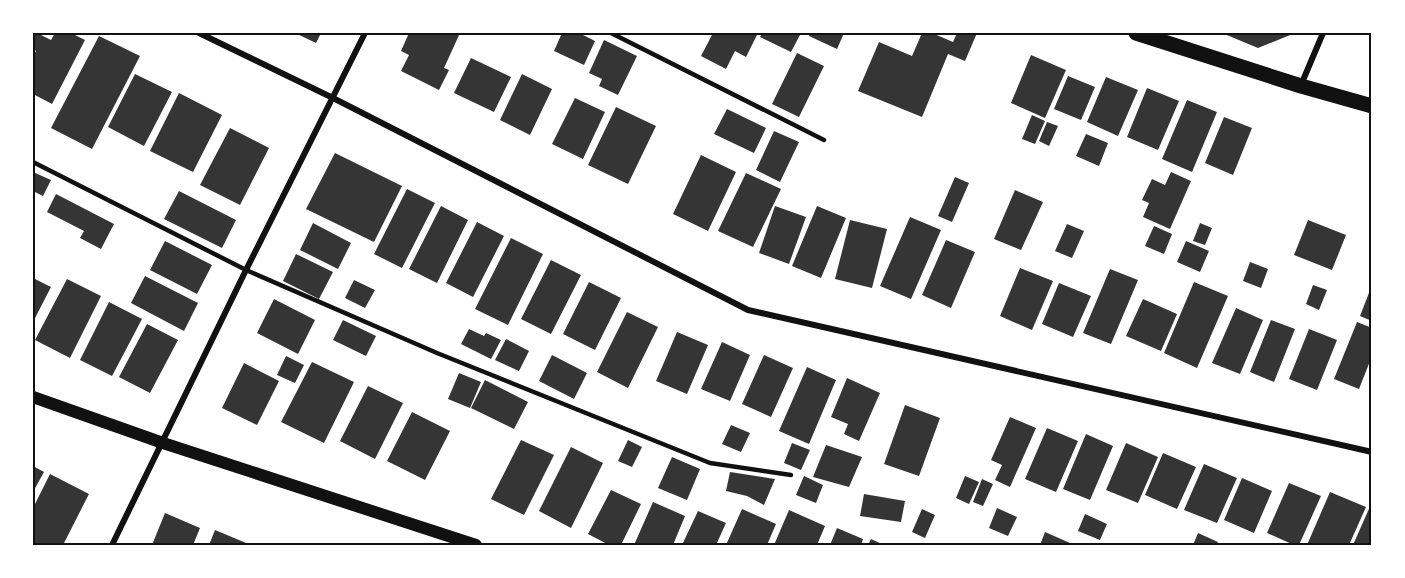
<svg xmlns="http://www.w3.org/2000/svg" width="1405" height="578" viewBox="0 0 1405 578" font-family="Roboto,sans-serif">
<rect width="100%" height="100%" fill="#fff"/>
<path fill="#353535" d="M33,33H37L51,40L55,33H71L85,40L52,104L33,94V56L36,51L33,49Z
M295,33H321L316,43Z
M409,33H460L444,68L449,70L439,90L401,71L409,55L401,51Z
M562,33H579L595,41L584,65L554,51Z
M713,33H758L746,57L735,51L726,69L701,56Z
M762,33H801L791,52L760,37Z
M810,33H844L837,49L809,36Z
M922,33H932L953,42L957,33H977L965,61L948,54L922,117L858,91L879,42L912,56Z
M1222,33H1295L1258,48Z
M99,36L140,56L92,149L51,128Z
M604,40L637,56L618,95L599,86L602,79L589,73Z
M797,53L824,66L799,117L772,104Z
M1031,55L1066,70L1045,118L1011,103Z
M471,58L511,77L494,112L454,93Z
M135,74L172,92L144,146L108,127Z
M522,74L552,89L530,135L500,120Z
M1068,76L1095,87L1081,120L1054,109Z
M1106,77L1138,90L1118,136L1087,122Z
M1147,88L1179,101L1158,150L1127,137Z
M179,93L222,115L193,172L150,151Z
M575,98L605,112L583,159L552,144Z
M1187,100L1217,112L1192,172L1162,159Z
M616,107L656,126L628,184L588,165Z
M727,109L766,128L754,153L714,134Z
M1032,115L1045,121L1035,144L1022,139Z
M1224,117L1252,128L1233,175L1205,163Z
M1047,122L1058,126L1049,146L1039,141Z
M230,128L269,148L240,205L200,185Z
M774,131L799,142L780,182L756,170Z
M1086,134L1108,143L1099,166L1076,156Z
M335,153L402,186L374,242L306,209Z
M701,155L736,172L708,231L673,214Z
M33,172L51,180L43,196L33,191Z
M1171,172L1191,181L1170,229L1143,217L1149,203L1142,200L1152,179L1165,185Z
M746,173L781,189L753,247L718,231Z
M955,177L969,183L952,222L938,216Z
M407,189L435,203L402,268L374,254Z
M1015,190L1043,202L1021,250L994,239Z
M179,191L236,220L222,248L164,219Z
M56,194L114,224L101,249L80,238L84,231L47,212Z
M441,206L468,220L437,283L409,269Z
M775,206L806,217L789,264L759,253Z
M817,206L846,218L821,278L792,266Z
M910,217L941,230L911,299L880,286Z
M850,220L887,229L872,288L835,279Z
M1308,220L1346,235L1332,270L1294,255Z
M477,222L504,236L473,297L446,283Z
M313,223L351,243L338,269L300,250Z
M1200,223L1212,228L1205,245L1193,241Z
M1067,224L1084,231L1072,258L1055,251Z
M1154,226L1172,234L1164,254L1145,246Z
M511,238L543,254L508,325L475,309Z
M946,240L975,252L951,308L922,295Z
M165,241L212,265L197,294L150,270Z
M1186,241L1209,251L1200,272L1177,262Z
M296,254L333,272L319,299L283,281Z
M551,260L581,275L551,334L521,319Z
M1250,262L1268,269L1261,288L1243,281Z
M1020,268L1053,281L1032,330L1000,316Z
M1110,269L1138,280L1111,344L1083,333Z
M145,276L198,303L184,331L131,303Z
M33,278L51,287L33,322Z
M67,279L101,296L70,358L35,340Z
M354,280L375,290L365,308L345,298Z
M589,282L621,298L595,350L563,334Z
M1194,282L1228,296L1197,368L1164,353Z
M1059,283L1091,296L1073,337L1042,324Z
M1313,285L1327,290L1319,310L1306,304Z
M1372,285V321L1360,316Z
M274,299L315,320L298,354L257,333Z
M1143,299L1177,314L1161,351L1126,336Z
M109,302L142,319L112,376L80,360Z
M1236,308L1263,320L1240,374L1212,363Z
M627,312L658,327L628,388L597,372Z
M343,320L376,336L366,356L333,340Z
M1271,320L1295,329L1274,382L1250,372Z
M1357,322L1372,328V356L1359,389L1334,379Z
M147,324L178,340L150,393L119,377Z
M469,329L484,336L486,333L501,340L491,359L461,344Z
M1309,329L1337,340L1317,390L1289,379Z
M677,332L708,345L687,394L656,381Z
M506,339L529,351L519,371L495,360Z
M722,342L750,355L730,401L701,389Z
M552,355L587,373L574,399L539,381Z
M764,355L793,368L771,417L742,404Z
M286,356L304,365L295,383L277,375Z
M312,362L354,382L324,443L281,422Z
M244,363L279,381L257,425L222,408Z
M807,367L836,380L809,444L779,431Z
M459,373L481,382L470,408L448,399Z
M847,378L880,393L859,441L844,434L848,424L831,417Z
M485,380L528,402L514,429L471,408Z
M368,386L403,403L375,459L340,441Z
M905,405L940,418L919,476L884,464Z
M412,412L450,431L425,480L387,461Z
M1010,417L1036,428L1010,487L995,480L1002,465L991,460Z
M731,425L750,433L741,452L722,444Z
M1047,428L1078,441L1056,492L1025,479Z
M1086,434L1113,446L1090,500L1063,489Z
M521,440L554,455L524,515L491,499Z
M628,440L642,447L632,467L618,461Z
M792,443L810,450L801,470L784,463Z
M1126,443L1158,457L1138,503L1106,490Z
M826,445L862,457L849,487L813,477Z
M571,447L603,463L571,528L539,511Z
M1163,453L1196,467L1177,509L1145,495Z
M672,457L700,469L687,500L658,488Z
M1204,464L1237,478L1217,523L1184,510Z
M33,466L44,472L33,492Z
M730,472L775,479L764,505L747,496L726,491Z
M50,474L89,494L63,545H33V508Z
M804,476L823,485L816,503L796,495Z
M965,476L979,482L969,504L956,498Z
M1242,478L1272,491L1254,533L1224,520Z
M982,479L993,484L983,506L973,502Z
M1289,483L1321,496L1299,545H1294L1267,533Z
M611,490L641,504L621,545H609L588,534Z
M1330,492L1366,507L1349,545H1307Z
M864,494L905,501L901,522L860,516Z
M653,502L685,516L673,545H634Z
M1372,502V545H1353Z
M997,508L1017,517L1008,536L989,528Z
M742,509L776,524L767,545H726Z
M922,509L935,515L925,538L912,532Z
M789,510L825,526L817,545H774Z
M698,511L726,523L716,545H682Z
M165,513L200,528L193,545H152Z
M1085,514L1107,524L1100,540L1078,531Z
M837,528L863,539L861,545H830Z
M215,530L251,545H209Z
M1045,532L1070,543V545H1040Z
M1198,533L1218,542L1216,545H1193Z
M871,539L884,545H868Z"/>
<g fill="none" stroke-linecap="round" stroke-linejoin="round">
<path stroke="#111" stroke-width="4.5" d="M611,33L824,140
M33,162L246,270L437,353L710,463L791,475"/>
<path stroke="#111" stroke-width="6" d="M199,33L333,98L748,310L1372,452
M1301,85L1323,33
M112,545L246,270L365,33"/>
<path stroke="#111" stroke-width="12" d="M33,397L163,443L476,545"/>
<path stroke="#111" stroke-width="15" d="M1136,33L1301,86L1372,106"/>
</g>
<rect width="1405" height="578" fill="none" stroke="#ffffff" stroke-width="69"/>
<rect x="34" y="34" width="1336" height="510" fill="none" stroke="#111" stroke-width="2"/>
</svg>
